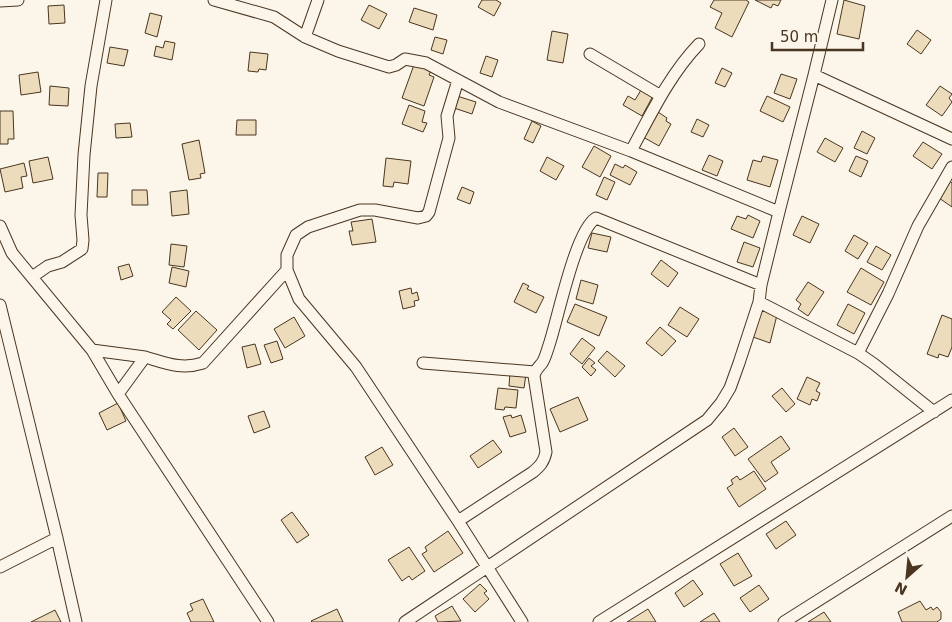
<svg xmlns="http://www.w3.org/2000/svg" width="952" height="622" viewBox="0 0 952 622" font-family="'DejaVu Sans',sans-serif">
<rect width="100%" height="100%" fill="#fbf6e9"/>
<path fill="#ecdcbc" stroke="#4a3520" d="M482,0H496L501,3L494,16L478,7Z
M714,0H746L749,2L732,37L715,28L722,13L710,7Z
M755,0H781L778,6L773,4L771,8Z
M844,0L865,6L859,39L837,34Z
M64,5L65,23L49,24L48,6Z
M369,5L387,14L379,29L361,20Z
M414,8L437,15L433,30L409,22Z
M150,13L162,16L157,37L145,33Z
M917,30L931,40L921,54L907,44Z
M552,31L568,34L563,63L547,60Z
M435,37L447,40L443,54L431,50Z
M165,41L175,43L172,60L154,56L156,46L163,48Z
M110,47L128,50L124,66L107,63Z
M250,52L268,54L266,70L259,69L258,72L248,71Z
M486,56L498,60L492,77L480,73Z
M415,62L432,68L429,75L434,77L424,106L402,98Z
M722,68L732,73L725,87L715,83Z
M38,72L41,92L21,95L19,75Z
M781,74L797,79L790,99L774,93Z
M50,86L69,88L68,106L49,105Z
M940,86L952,94L949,98L952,102L942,116L926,105Z
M641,90L653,96L642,116L623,105L628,96L635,100Z
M457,96L476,102L472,114L454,108Z
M767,96L790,107L783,122L760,111Z
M409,105L425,111L422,122L427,123L423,132L402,124Z
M0,111H13L14,139H8V144H0Z
M658,112L667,118L666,121L671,124L659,146L643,137Z
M697,119L709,125L703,137L691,132Z
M237,120H256V135H236Z
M532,121L541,126L533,143L524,139Z
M130,123L132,137L116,138L115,124Z
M862,131L875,138L867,154L854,148Z
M825,138L843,148L835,162L817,152Z
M199,140L205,173L200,174L201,178L189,180L182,144Z
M923,142L942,154L932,169L913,156Z
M594,146L611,156L600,177L582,167Z
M709,155L723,161L717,176L702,170Z
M763,156L778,160L770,187L747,180L753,160L761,162Z
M856,156L868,161L861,177L849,171Z
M48,157L53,179L33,183L29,161Z
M547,157L564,166L556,180L540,171Z
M386,158L411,161L408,184L394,182L393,187L383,186Z
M24,163L27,176L21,177L23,188L5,192L0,169Z
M615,164L623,168L625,165L637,172L630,185L610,175Z
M98,173H108L107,197H97Z
M604,177L615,182L607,200L596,195Z
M950,181L952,183V207L939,198Z
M462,187L474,192L470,204L457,199Z
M132,190H147L148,205H132Z
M187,190L189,214L172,216L170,192Z
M748,215L760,221L753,238L731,229L737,216L746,219Z
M802,216L819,224L810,243L793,235Z
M372,219L376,242L352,245L349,231H353L351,222Z
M592,233L611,237L607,252L588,248Z
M854,235L868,243L858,259L845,251Z
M744,242L760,248L753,267L737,262Z
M171,244L187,246L184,267L169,265Z
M876,246L891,255L882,270L867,262Z
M661,260L678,273L668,287L651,274Z
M129,264L133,276L121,280L118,267Z
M172,267L189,271L186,287L169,283Z
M861,268L884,282L871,305L847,292Z
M581,280L598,285L593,304L576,299Z
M808,282L824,292L808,316L798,309L801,304L796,300Z
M523,283L529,286L527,289L544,297L536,313L514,302Z
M411,288L412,294L417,292L419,300L414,301L415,306L403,309L399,291Z
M176,297L191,311L173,329L167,324L171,320L162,312Z
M575,304L607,317L599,336L567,322Z
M848,304L865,313L854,334L837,325Z
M680,307L699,319L687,337L668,325Z
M762,310L777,315L770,343L753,337Z
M196,311L217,330L199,350L178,330Z
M942,315L952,319V347L948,357L939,354L938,358L927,354Z
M294,317L305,336L285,348L274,329Z
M660,327L676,341L662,356L646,343Z
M582,338L595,348L582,364L570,354Z
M277,341L283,359L271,363L264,345Z
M255,344L261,364L247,368L242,347Z
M607,351L625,366L615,377L598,361Z
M589,358L595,363L591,366L596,370L591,376L582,367Z
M510,372L526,374L524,388L509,386Z
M807,377L820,383L816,391L820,393L817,401L812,399L810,405L797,399Z
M498,388L518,390L516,408L505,407L504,410L495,409Z
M782,388L795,404L786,412L772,396Z
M578,397L588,420L560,432L550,409Z
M118,403L126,421L107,430L99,413Z
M264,411L270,427L254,433L248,416Z
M511,415L512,418L521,415L526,432L510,437L503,417Z
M734,428L748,447L735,456L722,437Z
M781,436L790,449L771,462L778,473L765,482L748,459Z
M493,440L502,452L478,468L470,456Z
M382,447L393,465L375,475L365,457Z
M754,471L766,489L739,507L727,488L733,484L731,480L737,476L740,480Z
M292,512L309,535L297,543L281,520Z
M786,521L796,535L776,549L766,534Z
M448,531L463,553L434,572L422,554L427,551L425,547Z
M409,547L425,571L412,580L409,576L402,581L388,560Z
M738,553L752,576L734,586L720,564Z
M693,580L703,594L684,607L675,593Z
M480,584L487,591L484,593L489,599L475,612L463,599Z
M759,585L769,599L750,612L740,598Z
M203,599L214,622H191L187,613L193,610L190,604Z
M920,601L926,610L931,607L933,610L937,607L941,612V619L937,622H902L898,612Z
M452,606L461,621L438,622L435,616Z
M337,609L343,622H312L311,621Z
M648,609L656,622H627Z
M55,610L61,622H31Z
M824,612L831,622H808Z
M714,613L720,622H700Z"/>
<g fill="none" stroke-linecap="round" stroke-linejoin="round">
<defs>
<path id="minor" d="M214,0L274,17L305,37L338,51L389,67L396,65L405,59L426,63L499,102L631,151L779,212
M0,1L18,0
M305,37L318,0
M590,54L661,96
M814,75L952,139
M458,80L447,116L449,138L429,212L426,216L418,218L375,210H360L308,227L296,235L287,255V270L299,299L356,367L458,521L522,622
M631,151C651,114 670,74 699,44
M0,226L12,253L92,350L118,394L268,622
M32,277L48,266L62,262L82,249L83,240L81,215L84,155L91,86L106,0
M759,302L858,353L874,364L934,412
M0,305L57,538L76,622
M92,350L145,357
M858,353L888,294L918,226L952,167
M423,363L535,372
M118,394L145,357C166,363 181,370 203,363L287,270
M458,521L533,472C540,466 544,462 546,452L534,376C535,370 538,368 542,363C545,359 547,351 549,345C558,319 575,231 596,218L761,285
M0,567L57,538
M405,622L707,420L721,403L730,388L739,363L759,302L761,285L779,212L814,75L832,0
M599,622L952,400
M784,622L952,516"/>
</defs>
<use href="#minor" stroke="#4a3520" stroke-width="13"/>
<use href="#minor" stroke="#fbf6e9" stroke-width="11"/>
</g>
<g transform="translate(907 577) rotate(207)" stroke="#fbf6e9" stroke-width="4" paint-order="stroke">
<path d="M0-4L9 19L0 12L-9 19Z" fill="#4a3520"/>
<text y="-8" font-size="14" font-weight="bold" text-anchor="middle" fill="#4a3520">N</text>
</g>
<path d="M772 42v8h91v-8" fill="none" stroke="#4a3520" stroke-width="2.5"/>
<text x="780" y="42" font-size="15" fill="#4a3520" stroke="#fbf6e9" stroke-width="4" paint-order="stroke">50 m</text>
</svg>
